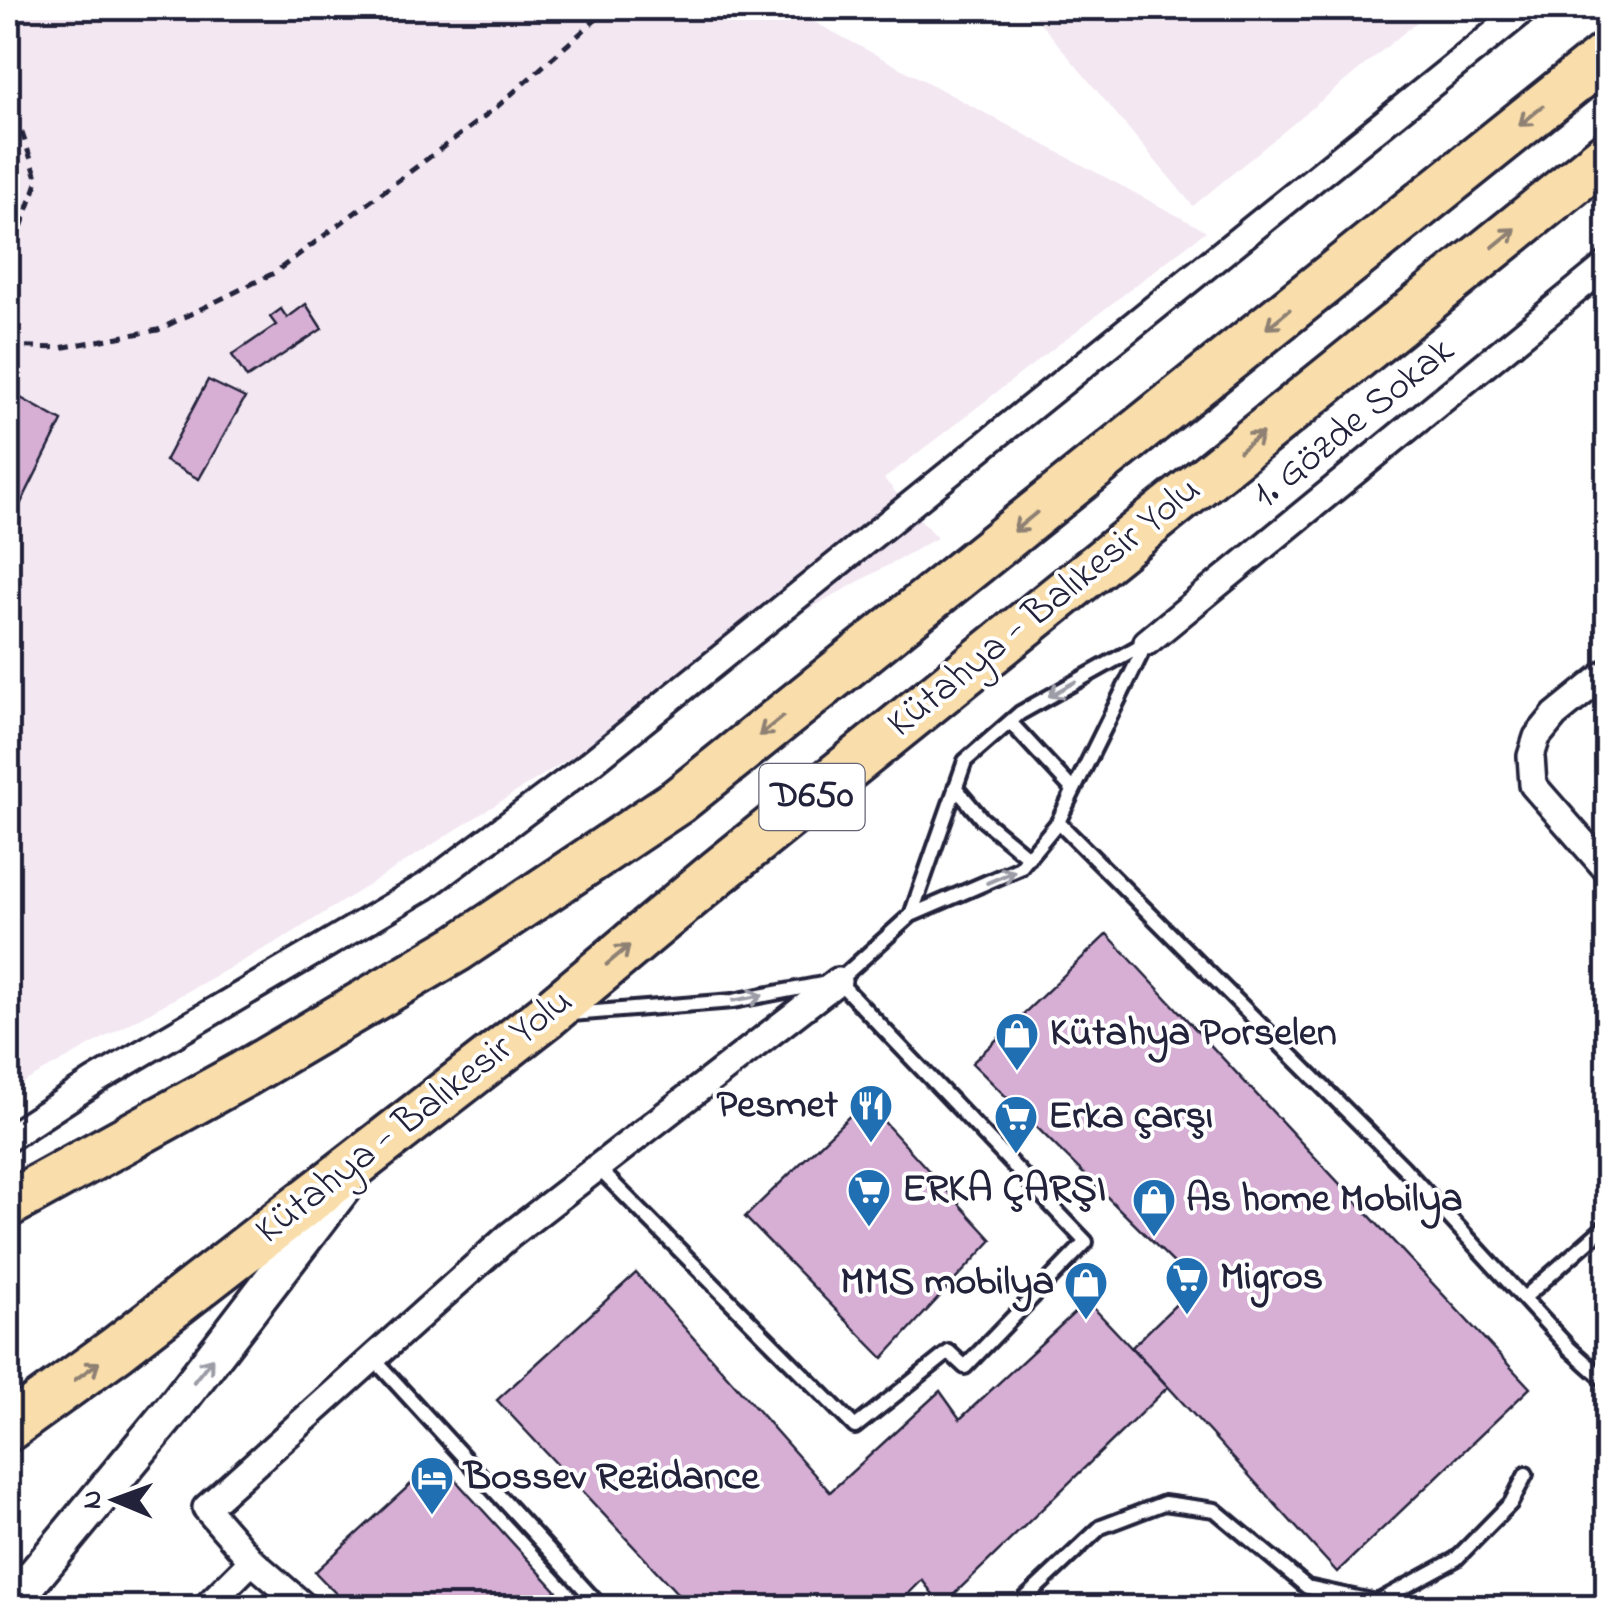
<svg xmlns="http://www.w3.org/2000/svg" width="1615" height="1615" viewBox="0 0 1615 1615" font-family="'Indie Flower',sans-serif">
<rect width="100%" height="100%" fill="#fff"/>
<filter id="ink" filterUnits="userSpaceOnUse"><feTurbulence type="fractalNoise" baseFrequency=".01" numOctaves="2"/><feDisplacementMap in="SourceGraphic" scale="20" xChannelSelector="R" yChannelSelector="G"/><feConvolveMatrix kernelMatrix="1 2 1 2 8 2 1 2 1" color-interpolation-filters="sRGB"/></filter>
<g filter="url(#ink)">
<path fill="#f3e7f2" d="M8,8H788L1206,231L884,479L937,538L784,623L289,935L8,1091Z
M1028,8H1434L1193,206Z"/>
<path fill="#d7afd5" stroke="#22223b" stroke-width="2.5" d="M306,304L322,329L247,378L232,355L276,325L270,317L281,309L287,318Z
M208,380L245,398L199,479L165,461Z
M10,392L62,421L8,529V396Z
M1107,934L1530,1388L1337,1572L1132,1347L1196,1285L972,1063Z
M865,1101L992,1240L883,1358L745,1217Z
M636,1273L830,1492L940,1391L960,1419L1087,1301L1168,1387L942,1606L922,1580L894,1608H691L497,1400Z
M437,1460L572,1608H350L315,1572Z"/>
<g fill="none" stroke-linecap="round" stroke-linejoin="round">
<defs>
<path id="lane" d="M1010,722L1073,790
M955,787L982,819L1029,858
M1058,822L1403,1167L1570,1349L1608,1383
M911,915L965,761L1020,713L1145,643
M571,1014L733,1001L838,981L911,915L1020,868L1058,822L1147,642
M597,1167L855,1427L949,1352L965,1367L1086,1242L838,981
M1525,1297L1608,1224
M373,1358L602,1608
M1015,1608L1101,1527L1164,1503L1215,1510L1307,1587L1377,1602L1456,1559L1511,1503L1526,1474"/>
<path id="street" d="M1147,642L1608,264
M1608,672L1555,715L1537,737L1531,756L1533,785L1608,871
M8,1138L95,1081L426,886L587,766L1526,8
M252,1561L206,1508L509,1236L838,981
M205,1608L252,1561L306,1608"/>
<path id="secondary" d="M8,1608L176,1405L344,1186"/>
<path id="highway" d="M8,1204L244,1074L458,948L678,801L1608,54
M8,1428L117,1349L546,1016L717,873L1608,154"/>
</defs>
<use href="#lane" stroke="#22223b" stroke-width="20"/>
<use href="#street" stroke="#22223b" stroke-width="32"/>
<use href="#secondary" stroke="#22223b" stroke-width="42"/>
<use href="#highway" stroke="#22223b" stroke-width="52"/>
<path stroke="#22223b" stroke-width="5" stroke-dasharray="10 8" stroke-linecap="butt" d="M8,121L21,130L38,180L8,264
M8,346L59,348L158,330L274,273L498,106L609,8"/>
<use href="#lane" stroke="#fff" stroke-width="12"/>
<use href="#street" stroke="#fff" stroke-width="25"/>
<use href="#secondary" stroke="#fff" stroke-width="35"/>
<use href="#highway" stroke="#f9deab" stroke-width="45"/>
</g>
<defs><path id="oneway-shaft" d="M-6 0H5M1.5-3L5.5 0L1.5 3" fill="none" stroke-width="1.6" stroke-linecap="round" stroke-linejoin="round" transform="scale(2.5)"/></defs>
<g stroke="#8e8073">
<use href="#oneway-shaft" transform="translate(1531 116) rotate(141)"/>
<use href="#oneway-shaft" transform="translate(1504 238) rotate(-39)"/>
<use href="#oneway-shaft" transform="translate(1278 319) rotate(141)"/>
<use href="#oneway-shaft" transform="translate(1251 442) rotate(-39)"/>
<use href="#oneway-shaft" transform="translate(1025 522) rotate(141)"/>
<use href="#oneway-shaft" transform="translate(771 726) rotate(141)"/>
<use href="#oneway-shaft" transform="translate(618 955) rotate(-40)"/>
<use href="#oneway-shaft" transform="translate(87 1371) rotate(-36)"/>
</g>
<g stroke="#9c9ca7">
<use href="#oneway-shaft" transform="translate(1062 689) rotate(151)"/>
<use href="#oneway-shaft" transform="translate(1001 877) rotate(-23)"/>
<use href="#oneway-shaft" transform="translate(748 998) rotate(-10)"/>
<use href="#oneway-shaft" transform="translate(203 1370) rotate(-52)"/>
</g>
</g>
<defs>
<symbol id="shop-pin" viewBox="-11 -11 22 30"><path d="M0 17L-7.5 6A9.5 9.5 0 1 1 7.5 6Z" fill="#1f6fb2" stroke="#fff"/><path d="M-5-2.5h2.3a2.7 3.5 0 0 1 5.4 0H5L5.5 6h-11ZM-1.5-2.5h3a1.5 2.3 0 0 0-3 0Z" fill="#fff"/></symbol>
<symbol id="restaurant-pin" viewBox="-11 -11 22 30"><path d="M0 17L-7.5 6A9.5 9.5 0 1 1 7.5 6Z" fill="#1f6fb2" stroke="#fff"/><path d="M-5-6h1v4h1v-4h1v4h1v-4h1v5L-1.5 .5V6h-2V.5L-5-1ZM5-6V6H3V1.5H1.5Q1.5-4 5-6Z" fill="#fff"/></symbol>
<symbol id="supermarket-pin" viewBox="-11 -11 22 30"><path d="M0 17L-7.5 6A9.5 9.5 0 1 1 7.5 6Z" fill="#1f6fb2" stroke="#fff"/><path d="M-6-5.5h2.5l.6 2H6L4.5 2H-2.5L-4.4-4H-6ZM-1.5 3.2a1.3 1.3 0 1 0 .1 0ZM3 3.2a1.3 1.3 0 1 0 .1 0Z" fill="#fff"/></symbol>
<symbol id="hotel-pin" viewBox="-11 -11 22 30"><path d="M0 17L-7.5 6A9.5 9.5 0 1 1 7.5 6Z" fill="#1f6fb2" stroke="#fff"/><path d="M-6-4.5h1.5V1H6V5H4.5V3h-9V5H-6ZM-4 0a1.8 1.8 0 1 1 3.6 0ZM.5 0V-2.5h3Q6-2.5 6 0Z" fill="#fff"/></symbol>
</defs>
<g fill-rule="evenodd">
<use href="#shop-pin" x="992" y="1009" width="50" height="68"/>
<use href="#restaurant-pin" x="846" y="1081" width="50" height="68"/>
<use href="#supermarket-pin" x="991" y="1092" width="50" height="68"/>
<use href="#supermarket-pin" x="844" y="1165" width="50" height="68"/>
<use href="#shop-pin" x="1129" y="1175" width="50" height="68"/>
<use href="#supermarket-pin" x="1162" y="1253" width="50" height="68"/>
<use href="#shop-pin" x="1061" y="1258" width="50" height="68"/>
<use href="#hotel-pin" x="407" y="1453" width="50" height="68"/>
</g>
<g text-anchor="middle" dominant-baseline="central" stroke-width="8" stroke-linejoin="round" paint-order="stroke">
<rect fill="#fff" stroke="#646476" stroke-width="2.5" x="759.5" y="764" width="105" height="66" rx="8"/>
<g font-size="38" font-weight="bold" fill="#22223b">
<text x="812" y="797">D650</text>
</g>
<g font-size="40" fill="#22223b" stroke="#fff">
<text transform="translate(1354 424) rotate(-39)">1. Gözde Sokak</text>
<text transform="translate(1045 608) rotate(-39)">Kütahya - Balıkesir Yolu</text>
<text transform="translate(415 1117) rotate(-38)">Kütahya - Balıkesir Yolu</text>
</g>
<g font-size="40" font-weight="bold" fill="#22223b" stroke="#fff" text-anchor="start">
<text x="1050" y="1034">Kütahya Porselen</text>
<text x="838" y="1106" text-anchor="end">Pesmet</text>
<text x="1048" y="1117">Erka çarşı</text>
<text x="902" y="1190">ERKA ÇARŞI</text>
<text x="1186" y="1200">As home Mobilya</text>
<text x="1220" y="1278">Migros</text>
<text x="1054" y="1283" text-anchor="end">MMS mobilya</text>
<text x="464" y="1478">Bossev Rezidance</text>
</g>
</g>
<rect width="1615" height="1615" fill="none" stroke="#fff" stroke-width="40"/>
<rect x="20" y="20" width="1575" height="1575" fill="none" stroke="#22223b" stroke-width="4" filter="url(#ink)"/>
<g transform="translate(115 1500) rotate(271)" stroke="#ffffff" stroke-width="8" paint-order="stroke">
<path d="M0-8L18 38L0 25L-18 38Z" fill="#22223b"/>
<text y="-15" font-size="28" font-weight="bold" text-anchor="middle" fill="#22223b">N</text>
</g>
</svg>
